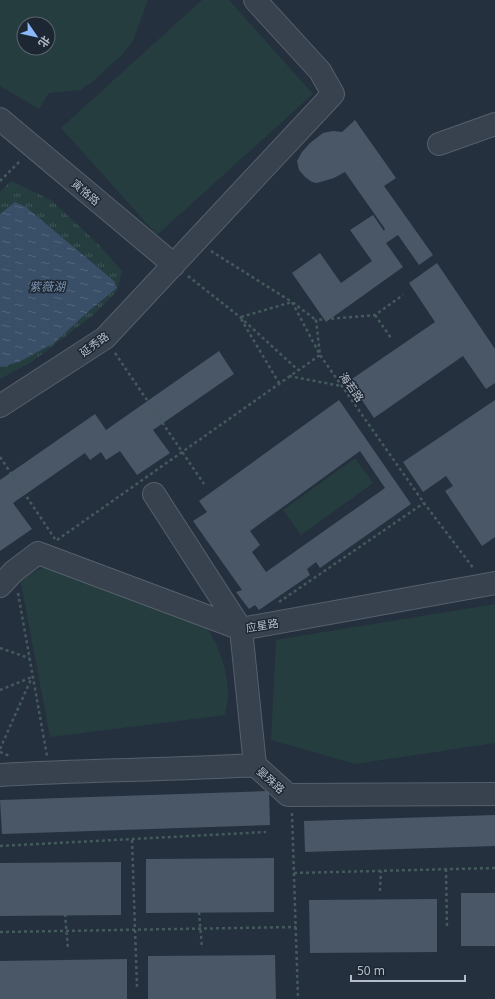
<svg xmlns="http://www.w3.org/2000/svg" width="495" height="999" viewBox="0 0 495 999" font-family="'Noto Sans','Noto Sans SC',sans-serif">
<defs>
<pattern id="park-tufts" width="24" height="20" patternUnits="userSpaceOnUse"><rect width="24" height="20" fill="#263d3f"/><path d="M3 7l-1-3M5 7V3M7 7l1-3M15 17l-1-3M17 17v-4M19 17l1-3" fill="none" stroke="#435759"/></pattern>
<pattern id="water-ripples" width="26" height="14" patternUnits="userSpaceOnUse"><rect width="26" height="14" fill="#394e67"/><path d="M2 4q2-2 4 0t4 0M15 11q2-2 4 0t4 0" fill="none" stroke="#53667b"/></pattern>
</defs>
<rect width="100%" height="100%" fill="#24303e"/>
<path fill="#263d3f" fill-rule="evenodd" d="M0,0H148L133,41L122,55L91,83L80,90L49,93L39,109L0,86ZM24,24H48V48H24Z
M202,0H229L313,94L157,235L61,128Z
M355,458L373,483L301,535L283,510Z
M59,567L201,620C217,640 226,665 228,690C229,698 226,707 225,715L50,737L20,578L42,568Z
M495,604V743L355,764L271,740L276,640Z"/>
<path fill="url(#park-tufts)" d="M11,181L51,200L97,243L122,271L117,291L93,315L33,361L0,379V192Z"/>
<path fill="url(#water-ripples)" d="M15,202L26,207L114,281L117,288L90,310L54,343L19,362L0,367V214Z"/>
<path fill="#4a5767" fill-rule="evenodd" d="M355,120L396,178L384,186L433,255L419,265L398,235L386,243L403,267L326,322L292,273L320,253L341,283L372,261L350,230L373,215L384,231L385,229L345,172L334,178L317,183L312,182L305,177L299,170L297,161L302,152L310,143L323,133L333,131L342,132Z
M437,263L495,349V383L486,389L463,356L374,418L349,381L435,322L409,283Z
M219,351L234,374L153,430L170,453L137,475L120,451L106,460L101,452L90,460L85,453L13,503L32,529L0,551V480L95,414L106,430Z
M339,400L411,504L320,568L316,562L307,569L310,575L259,610L255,605L249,609L236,592L242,590L193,521L207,512L199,501ZM360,451L385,488L266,572L252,552L260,545L250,531Z
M495,400V537L482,546L445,491L453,486L446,476L423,492L403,462Z
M269,791L270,825L2,834L0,800Z
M495,815V846L305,852L304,821Z
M274,858V912L146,913V859Z
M121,862V915L0,916V863Z
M461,893H495V946H461Z
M437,899V952L310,953L309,900Z
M275,955L276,999H148V956Z
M127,959V999H0V961Z"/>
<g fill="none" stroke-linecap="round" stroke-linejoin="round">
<defs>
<path id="minor" d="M0,119L174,265
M439,144L495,124
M0,406L105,338L333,94L320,71L255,0
M154,494L241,629L255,765
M0,586L14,571L38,553L241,629L495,583
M0,775C85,770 170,770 255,765L288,795L495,794"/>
</defs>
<use href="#minor" stroke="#56606c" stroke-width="24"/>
<path stroke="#445a5c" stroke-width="2.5" stroke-dasharray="3 3" stroke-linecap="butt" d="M0,181L21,160
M211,251L292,302L320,355L424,503L474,569
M188,276L240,317L298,370
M375,315L391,338
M241,317L292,302L316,320
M241,319L279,383
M115,353L204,484
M289,376L341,386
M0,457L55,539
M57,540L320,355L316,320L375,315L403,295
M18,593L47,756
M279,602L424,503
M0,648L29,658
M0,690L32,677
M0,749L32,677
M0,752L10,756
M292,813L298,999
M132,840L137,987
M0,846L266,832
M446,869L447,928
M294,873L495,868
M380,891L381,871
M199,912L202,948
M65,914L68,949
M0,932L296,927"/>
<use href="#minor" stroke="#38424e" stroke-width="22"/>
</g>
<g text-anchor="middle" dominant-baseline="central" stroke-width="3" stroke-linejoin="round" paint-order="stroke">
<g font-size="11" fill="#b4bdc9" stroke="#1d2733">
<text transform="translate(86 192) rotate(40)">寅恪路</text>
<text transform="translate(94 344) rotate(-36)">延秀路</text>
<text transform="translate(352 387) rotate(55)">海若路</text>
<text transform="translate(262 625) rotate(-9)">应星路</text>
<text transform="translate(271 780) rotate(42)">晏殊路</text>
</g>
<g font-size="12" font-style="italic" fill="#7c94b1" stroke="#1d2733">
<text x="47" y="286">紫薇湖</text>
</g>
</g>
<g transform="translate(36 36) rotate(124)"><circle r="19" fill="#1d2733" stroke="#59636f"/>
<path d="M0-3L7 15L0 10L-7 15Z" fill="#8ab8f8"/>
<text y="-6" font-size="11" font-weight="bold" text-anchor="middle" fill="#b4bdc9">北</text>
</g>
<path d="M351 975v6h114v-6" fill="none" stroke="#b4bdc9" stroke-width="2"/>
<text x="357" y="975" font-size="12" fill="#b4bdc9" stroke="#1d2733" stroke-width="3" paint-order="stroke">50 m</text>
</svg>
